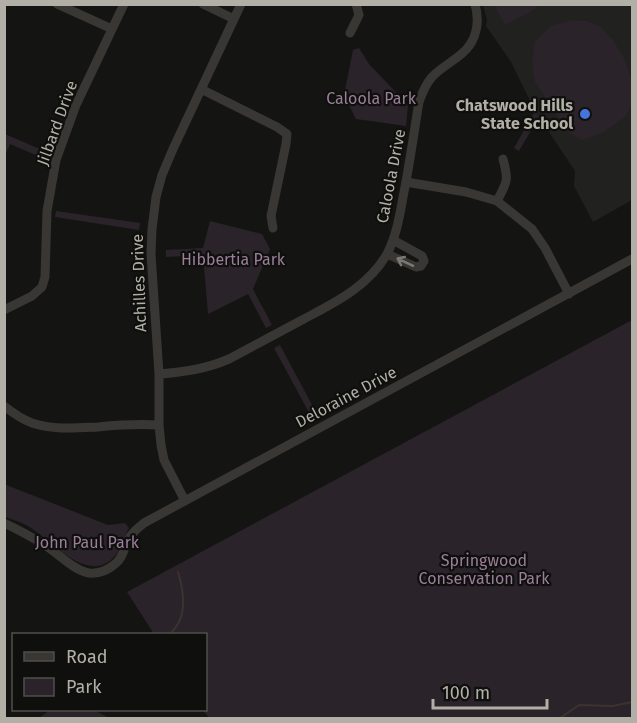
<svg xmlns="http://www.w3.org/2000/svg" width="637" height="723" viewBox="0 0 637 723" font-family="'Fira Sans',sans-serif">
<rect width="100%" height="100%" fill="#141412"/>
<path fill="#21211f" d="M483,5H632V200L593,222L574,186L575,171L535,111L511,62L486,26L487,20Z"/>
<path fill="#2a232a" d="M494,5H536L537,8L505,25Z
M573,20L587,21L601,27L613,40L625,60L632,83V106L624,118L602,133L582,140L569,133L535,82L532,63L535,42L550,26Z
M359,48L369,64L408,105L406,126L356,119L344,95L353,50Z
M535,111L539,117L519,151L514,148Z
M5,134L49,153L47,160L10,144L5,156Z
M56,211L140,223L139,230L55,217Z
M210,221L262,234L270,249L253,289L272,325L266,328L248,294L208,314L203,255L166,257V250L203,248Z
M632,320V718H209L203,710H206V634H154L127,592Z
M280,345L318,416L313,420L274,348Z
M4,484L108,525L125,523L129,528C123,538 122,549 114,557C87,586 50,538 26,525C20,522 12,519 5,517Z
M50,710H94L109,718H39Z"/>
<g fill="none" stroke-linecap="round" stroke-linejoin="round">
<path stroke="#3b332d" stroke-width="2" d="M170,634C173,631 177,626 179,622C186,607 183,588 178,572
M560,718L579,705L613,706L632,702"/>
<path stroke="#383734" stroke-width="9" d="M57,4L112,29
M203,4L234,19
M350,33L359,15L356,4
M201,89L277,127L287,134L286,144L271,216L273,228
M406,182L466,192L497,201L532,229L545,248L569,294
M497,201C507,182 509,181 503,159
M387,254L416,267L421,266L424,261L422,256L393,240
M4,310L32,296L42,287L45,277L47,211L56,160L76,105L124,4
M159,374C184,372 206,369 229,359C253,346 278,333 302,320C334,303 368,287 387,254C397,235 400,213 404,192C410,162 414,132 419,102C422,93 426,84 432,77C443,65 461,58 469,46C478,34 479,18 475,4
M4,406C13,413 21,419 32,423C53,430 76,428 98,427C118,425 138,424 159,425
M185,501L164,460L161,445L159,425V374L151,254L152,229L156,197L162,175L173,149L241,4
M4,523C19,530 32,537 46,546C59,554 73,570 89,573C99,574 108,570 115,564C123,558 124,548 128,540C132,532 138,528 144,523L632,259"/>
</g>
<defs><path id="oneway-shaft" d="M-6 0H5M1.5-3L5.5 0L1.5 3" fill="none" stroke-width="1.6" stroke-linecap="round" stroke-linejoin="round" transform="scale(1.5)"/></defs>
<use stroke="#7b7973" href="#oneway-shaft" transform="translate(405 262) rotate(-155)"/>
<circle fill="#4476da" stroke="#0f0f0d" stroke-width="2" cx="585" cy="114" r="6"/>
<g text-anchor="middle" dominant-baseline="central" stroke-width="4.5" stroke-linejoin="round" paint-order="stroke">
<g font-size="16" fill="#9b7f9a" stroke="#0f0f0d">
<text x="371" y="98">Caloola Park</text>
<text x="233" y="259">Hibbertia Park</text>
<text x="87" y="542">John Paul Park</text>
<text x="484" y="560">Springwood<tspan x="484" dy="18">Conservation Park</tspan></text>
</g>
<g font-size="16" font-weight="bold" fill="#b2afa6" stroke="#0f0f0d" text-anchor="end">
<text x="573" y="105">Chatswood Hills<tspan x="573" dy="18">State School</tspan></text>
</g>
<g font-size="16" fill="#b2afa6" stroke="#0f0f0d">
<text transform="translate(57 123) rotate(-70)">Jilbard Drive</text>
<text transform="translate(391 176) rotate(-79)">Caloola Drive</text>
<text transform="translate(139 283) rotate(-92)">Achilles Drive</text>
<text transform="translate(346 397) rotate(-28)">Deloraine Drive</text>
</g>
</g>
<rect width="637" height="723" fill="none" stroke="#b2afa6" stroke-width="12"/>
<rect x="12" y="633" width="195" height="78" fill="#0f0f0d" stroke="#504f4a" stroke-width="1.5"/>
<rect x="24" y="652" width="30" height="9" fill="#383734" stroke="#504f4a" stroke-width="1.5"/>
<text x="66" y="663" font-size="18" fill="#b2afa6">Road</text>
<rect x="24" y="678" width="30" height="18" fill="#2a232a" stroke="#504f4a" stroke-width="1.5"/>
<text x="66" y="693" font-size="18" fill="#b2afa6">Park</text>
<path d="M433 699v9h114v-9" fill="none" stroke="#b2afa6" stroke-width="3"/>
<text x="442" y="699" font-size="18" fill="#b2afa6" stroke="#0f0f0d" stroke-width="4.5" paint-order="stroke">100 m</text>
</svg>
